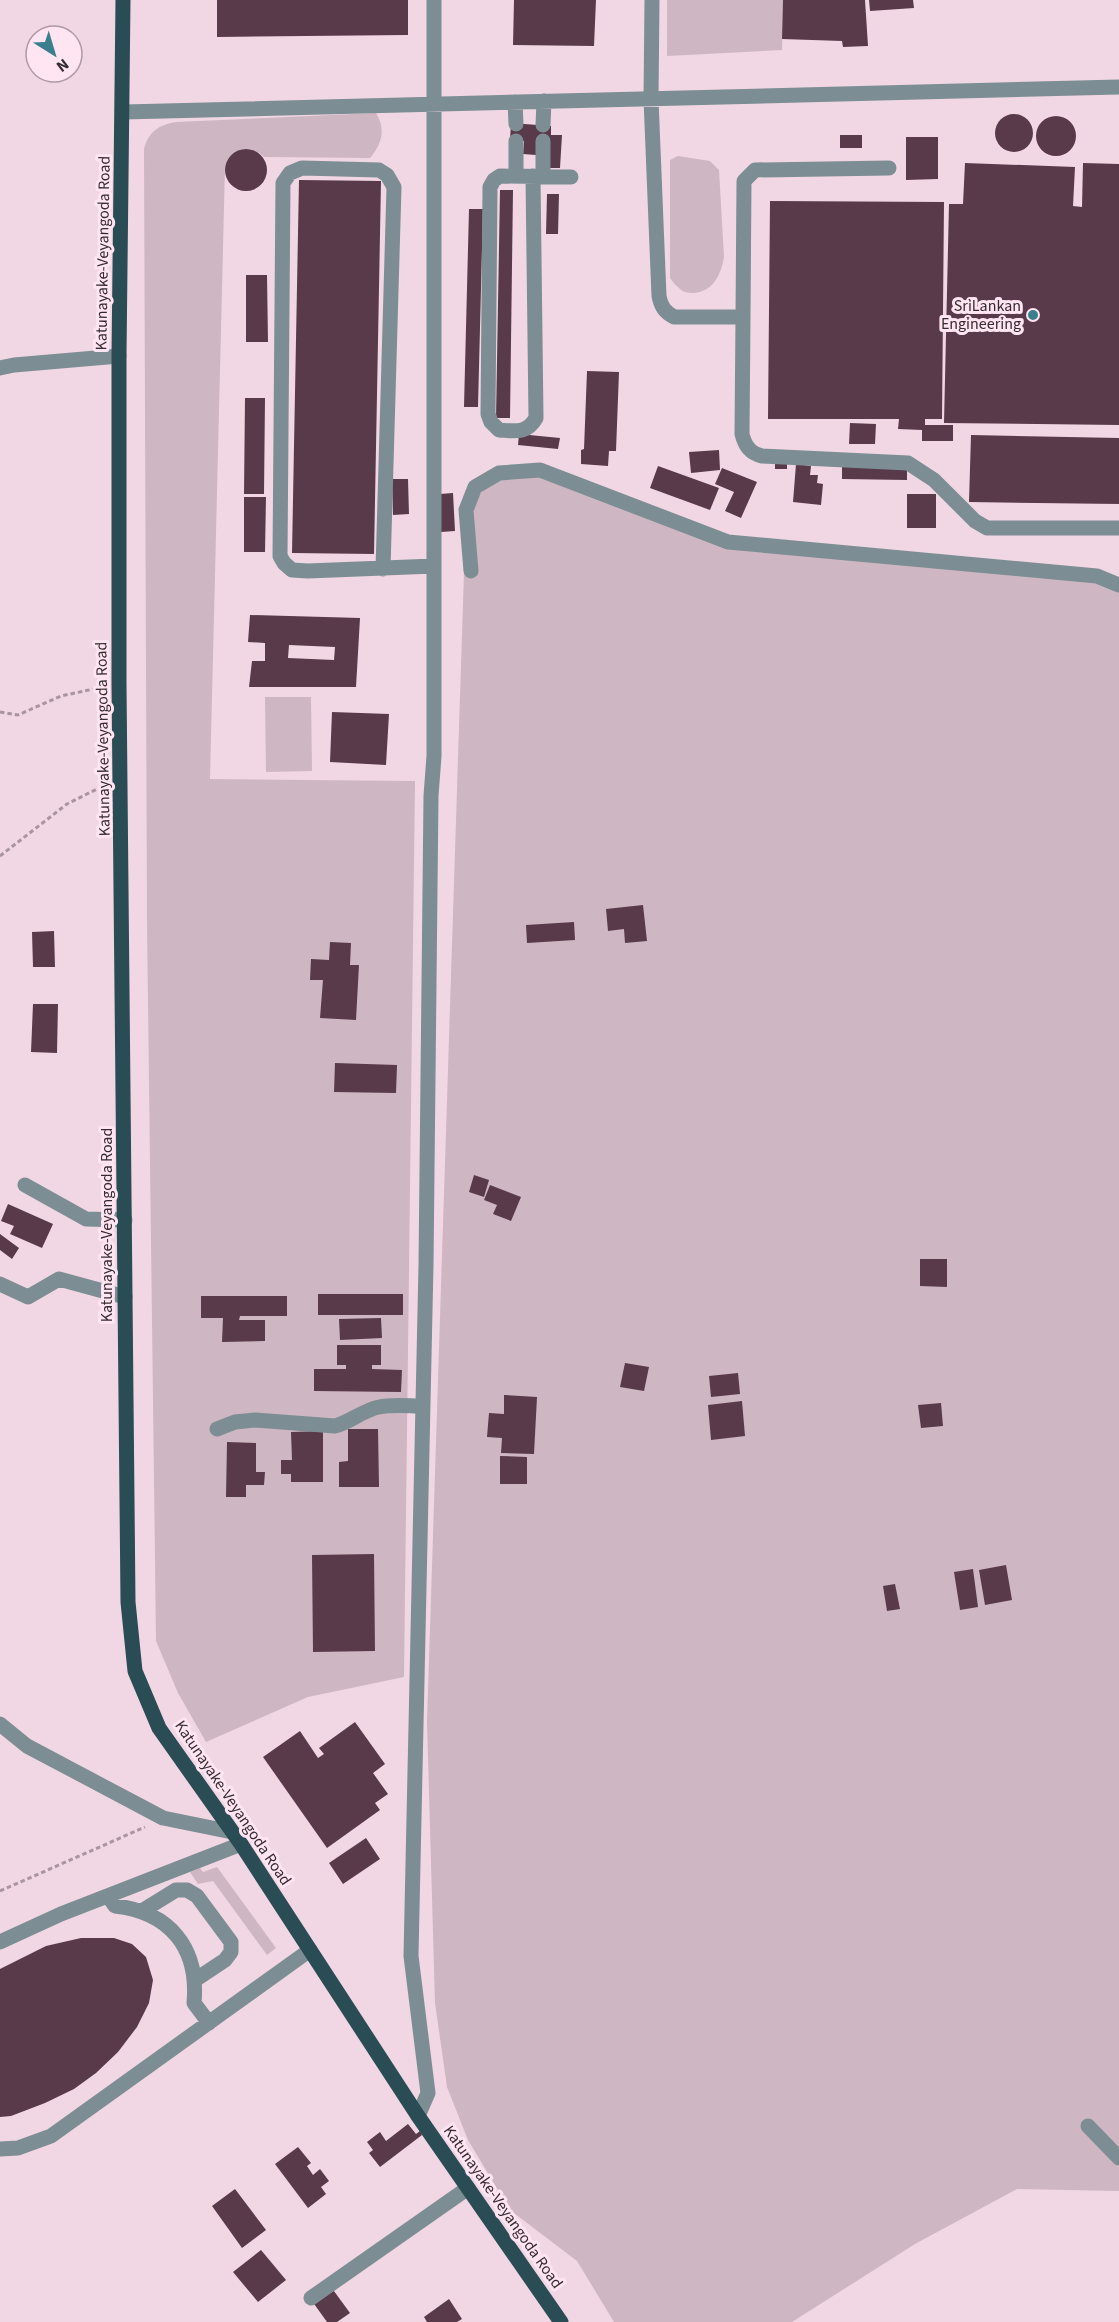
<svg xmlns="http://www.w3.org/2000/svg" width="1119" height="2322" viewBox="0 0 1119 2322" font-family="'Source Sans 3',sans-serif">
<rect width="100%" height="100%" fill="#f1d7e4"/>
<path fill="#cfb6c3" d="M667,0H783L782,50L667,56Z
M376,113C386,129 382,144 370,158L264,157C250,144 233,147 225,166L210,779L415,781L404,1677L308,1697L206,1742L178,1693L156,1641L147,921L144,149C149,131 159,125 176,122Z
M678,156L710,161L719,170L724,257C721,275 713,292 693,293C688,293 683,292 680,289C676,286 673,282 670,278V160Z
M540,470L728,542L1097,576L1119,589V2191L1017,2189L915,2244L792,2322H614L577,2261L510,2210L468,2140L447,2087L435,2003L427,1722L466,510L475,487Z
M265,697H311L312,771L266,772Z
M217,1867L276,1948L267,1955L213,1881L198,1884L190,1872L200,1868L203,1872Z"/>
<path fill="#583a4a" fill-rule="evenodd" d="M217,0H408V35L217,37Z
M514,0H596L594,46L513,45Z
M783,0H865L868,46L843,47L842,41L782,39Z
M869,0H913L914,8L870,11Z
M995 133a19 19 0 1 1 38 0a19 19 0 1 1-38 0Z
M1036 136a20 20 0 1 1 40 0a20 20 0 1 1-40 0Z
M511,123L551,126V135H562L560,168H549L536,155L523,154L524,141H510Z
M840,135H862V148H840Z
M906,137H938V179L906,180Z
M225 170a21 21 0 1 1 42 0a21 21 0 1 1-42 0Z
M965,163L1075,167L1073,206L1082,207L1083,163L1119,164V425L944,423L949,204H963Z
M299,180L381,181L374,554L292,553Z
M500,190H513L510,418H496Z
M547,194H559L558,234H546Z
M770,201L944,202L942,419H925V425H953V441H922V430L898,429L899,419H768Z
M469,209H483L478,407H464Z
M246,275H267L268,342H246Z
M587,371L619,372L616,451H609L608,466L581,464V450L584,449Z
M245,398H265L264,494H244Z
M850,423L876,424L875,444H849Z
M519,434L560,438L558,449L518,445Z
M971,435L1119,438V504L969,502Z
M719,450L720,470L691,473L689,452Z
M775,458L787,459V469H775Z
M796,464L811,466L810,475H818L817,483L823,484L821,505L793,502Z
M842,465L907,466V480L842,479Z
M658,466L719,488L710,510L650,488Z
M722,468L757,482L741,518L725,511L734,492L715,484Z
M392,479H408L409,514L393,515Z
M453,493L455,531L441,532L440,494Z
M907,494H936V528H907Z
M244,497H266L265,552H244Z
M250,615L360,618L356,687H249L252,661H265V643L248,642ZM289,645L335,647L334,660L288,658Z
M332,712L389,714L386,765L330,762Z
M643,905L647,941L625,943L624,929L608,931L606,909Z
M574,922L575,940L527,943L526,925Z
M54,931L55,967H33L32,932Z
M330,942L351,943L350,965H359L356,1020L320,1018L323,980H310L311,959L329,960Z
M33,1004H58L57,1053L31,1052Z
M335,1063L397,1065L396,1093L334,1092Z
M474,1175L489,1180L484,1197L469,1192Z
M490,1185L521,1197L511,1221L493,1214L497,1205L484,1200Z
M8,1204L53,1224L42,1248L10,1234L14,1226L1,1221Z
M0,1234L19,1248L12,1259L0,1250Z
M920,1259H947V1287L920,1286Z
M318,1294H403V1315H318Z
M201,1296H287V1316H240L239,1320H265V1341L222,1342L223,1318H201Z
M381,1318L382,1338L340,1340L339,1319Z
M337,1345H381V1365H372V1369L402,1370L401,1392L314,1391V1369H346V1365H337Z
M625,1363L649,1367L644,1391L620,1387Z
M738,1373L740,1394L711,1397L709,1376Z
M504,1395L537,1397L534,1454L501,1453L502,1438L487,1437L489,1413L504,1414Z
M742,1401L745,1436L711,1440L708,1405Z
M941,1403L943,1426L921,1428L918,1405Z
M348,1429H378L379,1487H339V1462L348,1461Z
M323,1431V1482H291V1474H281V1460H292L291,1432Z
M227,1442L256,1443V1472H265L264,1485H246V1497H226Z
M500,1456L527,1457V1484H500Z
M374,1554L375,1651L313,1652L312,1555Z
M1006,1565L1012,1600L985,1605L979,1570Z
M973,1569L978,1607L960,1610L954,1572Z
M895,1584L900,1609L887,1611L883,1586Z
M355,1722L385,1764L373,1773L388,1794L375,1803L380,1810L327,1848L263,1757L300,1731L318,1758L324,1754L319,1748Z
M366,1838L380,1859L343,1884L329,1863Z
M81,1938H114L132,1944L146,1957L153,1980L149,2003L137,2027L118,2052L96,2073L74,2089L45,2103L11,2116L0,2117V1969L46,1946Z
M408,2124L416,2134L420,2131L422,2135L380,2167L369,2153L373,2150L367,2142L380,2132L386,2141Z
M298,2147L311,2163L307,2166L313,2175L320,2169L329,2181L321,2187L326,2194L308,2208L275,2164Z
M235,2189L266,2230L242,2248L212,2206Z
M261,2250L286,2280L258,2302L233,2272Z
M331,2287L350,2313L337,2322H327L312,2301Z
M449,2299L462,2319L457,2322H427L424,2317Z"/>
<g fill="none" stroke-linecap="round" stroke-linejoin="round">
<path stroke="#a9959f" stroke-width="3" stroke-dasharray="4.5 3" stroke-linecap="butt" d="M0,712L18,715L61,696L103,687
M0,856L67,804L105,785
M0,1891L145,1827"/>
<path stroke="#7c8e93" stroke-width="15" d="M652,0L651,99L659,296C661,307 665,312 674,317H743L744,181L755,170L889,168
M515,102L516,124
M123,112L1119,87
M543,125L544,101
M516,141V176
M533,176L536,418C527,434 515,431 499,430L491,422L488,414L490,187L494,180L500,176L571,177
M543,176V141
M743,317L742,434C745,446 750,453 762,456L908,463L934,480L975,521L987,528H1119
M0,368L14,365L119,356
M383,569L394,187L387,175L379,170L302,168L290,173L283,183L280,556L284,563L292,570L308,571L434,566
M471,571L466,510L475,487L499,473L540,470L728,542L1097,576L1119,585
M25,1185L86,1219L125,1220
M0,1284L28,1297L59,1279L125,1297
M217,1429L235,1422L255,1420L335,1426C351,1422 363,1410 379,1407C393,1404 409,1406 423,1406
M0,1724L27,1746L163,1818L232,1832
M108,1896L115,1906C170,1912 199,1948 194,2003L209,2023
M142,1911L176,1890H187L197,1896L231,1942V1952L225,1960L195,1980
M0,1942L61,1914L241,1844
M418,2116L428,2093L411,1956L426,1265L431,796L434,756V0
M1088,2126L1119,2158
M0,2149L18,2148L51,2136L310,1950
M311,2298L468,2188"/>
<path stroke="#2a4c55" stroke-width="15" d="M123,0L119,356V684L128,1602L135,1671L159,1728L241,1844L418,2116L561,2322"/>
</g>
<circle fill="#3b7e8e" stroke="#ffe4f1" stroke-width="2" cx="1033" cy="315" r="6"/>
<g text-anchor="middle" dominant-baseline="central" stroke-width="6" stroke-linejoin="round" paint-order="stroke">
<g font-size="16" fill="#352b30" stroke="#ffe4f1">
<text transform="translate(103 253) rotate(-89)">Katunayake-Veyangoda Road</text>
<text transform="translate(103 739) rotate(-91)">Katunayake-Veyangoda Road</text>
<text transform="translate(107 1225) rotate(-90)">Katunayake-Veyangoda Road</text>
<text transform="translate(233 1803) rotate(56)">Katunayake-Veyangoda Road</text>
<text transform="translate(503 2207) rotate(55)">Katunayake-Veyangoda Road</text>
</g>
<g font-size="16" fill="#352b30" stroke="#ffe4f1" text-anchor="end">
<text x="1021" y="306">SriLankan<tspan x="1021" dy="18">Engineering</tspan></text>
</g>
</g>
<g transform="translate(54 54) rotate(143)"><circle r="28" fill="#ffe4f1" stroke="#ae9aa4" stroke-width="1.5"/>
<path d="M0-4.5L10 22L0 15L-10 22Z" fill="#3b7e8e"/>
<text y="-9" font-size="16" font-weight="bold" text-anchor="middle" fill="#352b30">N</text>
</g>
</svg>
